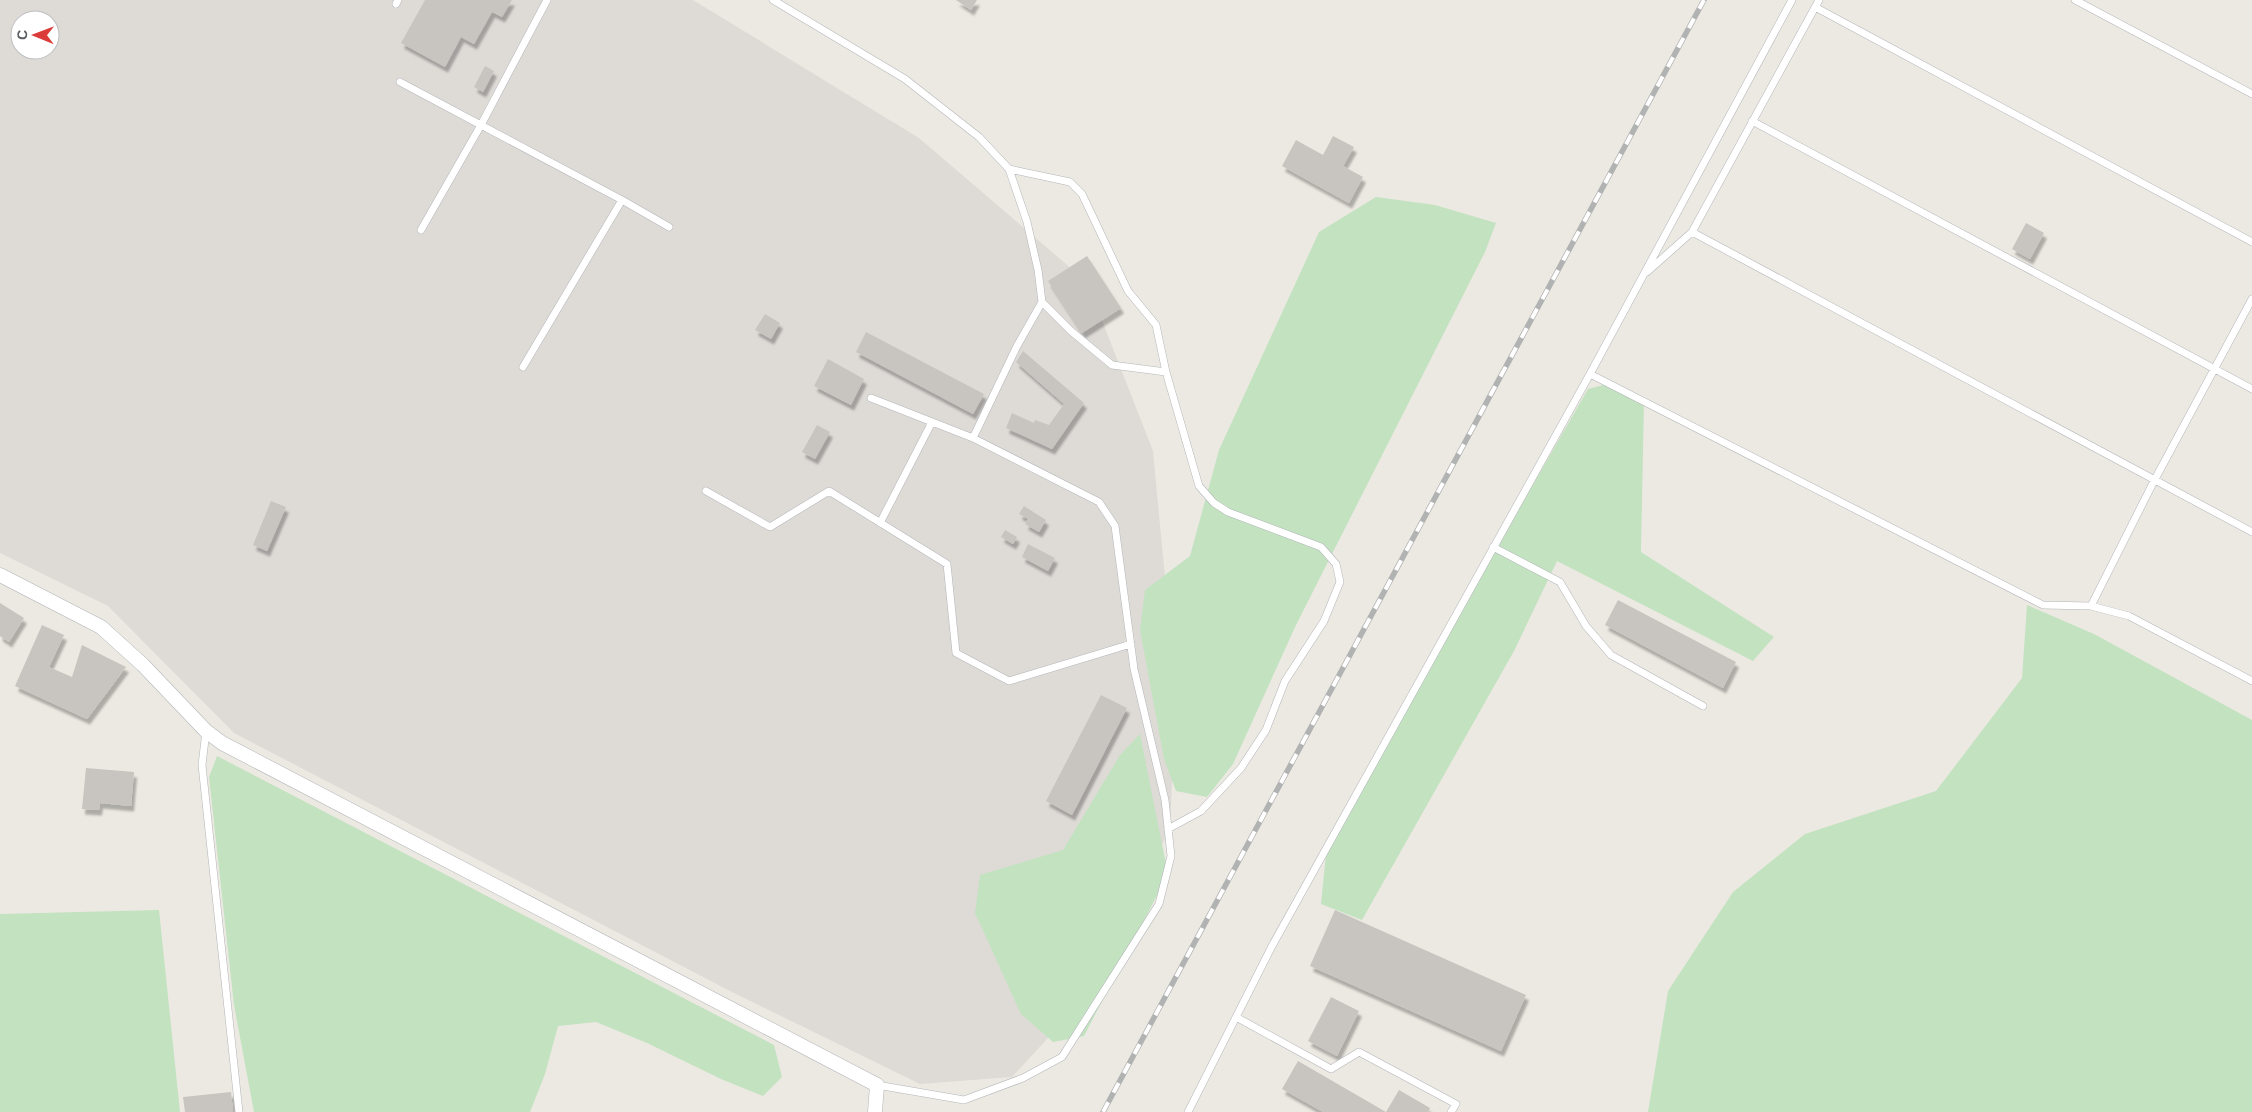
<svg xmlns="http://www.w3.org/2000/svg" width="2252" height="1112" viewBox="0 0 2252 1112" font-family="'DM Sans',sans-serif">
<defs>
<filter id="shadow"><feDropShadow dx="3" dy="5.5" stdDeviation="1" flood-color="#0004"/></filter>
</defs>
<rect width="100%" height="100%" fill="#ece9e2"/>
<path fill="#dedbd7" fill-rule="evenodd" d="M0,0H693L919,138L1087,282L1153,451L1176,693L1170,828L1094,988L1012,1077L920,1084L732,992L234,733L108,606L0,553ZM20,20H50V50H20Z"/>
<path fill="#c2e2c0" d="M1376,197L1435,205L1496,223L1485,252L1296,625L1233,764L1207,797L1176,791L1164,759L1140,630L1145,590L1190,556L1219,450L1319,232Z
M1611,383L1644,400L1641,552L1774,637L1753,661L1557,561L1514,651L1362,920L1321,904L1327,844L1588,389Z
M2027,605L2094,634L2252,720V1112H1648L1668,991L1733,892L1805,834L1936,791L2022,678Z
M1140,734L1168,874L1084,1036L1053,1042L1021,1014L975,913L980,875L1063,850L1120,755Z
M217,756L774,1045L782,1077L763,1096L721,1079L647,1043L596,1022L558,1026L545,1074L530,1112H254L234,1005L209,777Z
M159,910L180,1112H0V914Z"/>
<path fill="#c8c4c0" filter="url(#shadow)" d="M425,0H512L502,17L492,12L474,44L461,37L445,67L401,43Z
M956,0H977L971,10Z
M485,66L494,71L483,92L474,87Z
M1333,136L1354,147L1343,166L1363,177L1349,203L1282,166L1296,140L1323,155Z
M2026,223L2044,233L2030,259L2012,249Z
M1087,256L1121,308L1082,333L1048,281Z
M765,314L780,323L771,339L755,330Z
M866,332L984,394L973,414L856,352Z
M1023,351L1084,403L1052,449L1006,428L1012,413L1034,423L1035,420L1049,425L1064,404L1016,362Z
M828,359L864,379L851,405L814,386Z
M817,425L830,432L815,459L802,452Z
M271,501L286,507L267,551L253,545Z
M1024,506L1046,520L1039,532L1025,524L1028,519L1019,514Z
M1005,530L1017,537L1013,544L1001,537Z
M1028,544L1055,558L1048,571L1022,557Z
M1618,600L1736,662L1723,688L1605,625Z
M0,603L24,618L9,642L0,636Z
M42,625L64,635L49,667L72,677L82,645L126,667L87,719L15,686Z
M1101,695L1127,708L1072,815L1046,801Z
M86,768L134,772L131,806L100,803L99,810L82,809Z
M1335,910L1526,995L1501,1051L1310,966Z
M1331,997L1359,1011L1337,1056L1308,1041Z
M1298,1061L1386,1112H1323L1282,1089Z
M1399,1090L1430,1108L1428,1112H1386Z
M231,1092L233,1112H185L183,1097Z"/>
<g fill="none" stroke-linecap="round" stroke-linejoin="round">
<defs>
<path id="lane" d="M773,0L905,79L979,137L1009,169L1027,222L1038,270L1042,302L1017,346L973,438
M2075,0L2252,94
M396,4L398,0
M1815,7L2252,242
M400,82L622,200L669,227
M1752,121L2252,389
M1009,169L1070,182L1082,194L1128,291L1156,325L1166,372L1199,486L1214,503L1228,512L1321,547L1336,564L1340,582L1324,621L1285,681L1266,730L1241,768L1201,811L1168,829
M421,230L481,125L547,0
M1692,232L2252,532
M1647,272L1692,232L1819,0
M1042,302L1071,331L1112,365L1166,372
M523,367L622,200
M1590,374L2043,605L2091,606L2129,616L2252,681
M871,398L973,438L1099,502L1115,526L1134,669L1165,800L1171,856L1159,904L1062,1057L1023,1078L964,1100L877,1085
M706,491L770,527L829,491L947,564L956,653L1009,681L1131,644
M880,523L932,422
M1493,547L1560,582L1586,626L1611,655L1703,706
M2091,606L2154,481L2252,299
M206,731L202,765L239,1112
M1236,1017L1331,1069L1359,1052L1456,1104L1451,1112
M1188,1112L1272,946L1590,374L1792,0"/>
<path id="street" d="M0,575L101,627L143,665L206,731L222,743L877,1085L875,1112"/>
</defs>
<use href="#lane" stroke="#b3b5b9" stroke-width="8"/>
<use href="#street" stroke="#b3b5b9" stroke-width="15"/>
<use href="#lane" stroke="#fff" stroke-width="7"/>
<use href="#street" stroke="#fff" stroke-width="14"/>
<defs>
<path id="rail" d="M1103,1112L1704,0"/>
</defs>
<use href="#rail" stroke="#b1b2b2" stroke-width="5.5"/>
<use href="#rail" stroke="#fff" stroke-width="4" stroke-dasharray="11" stroke-linecap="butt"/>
</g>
<g transform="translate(35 35) rotate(271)"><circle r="24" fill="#ffffff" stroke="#bdbfc0"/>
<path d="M0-4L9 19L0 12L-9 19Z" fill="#db3c39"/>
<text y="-8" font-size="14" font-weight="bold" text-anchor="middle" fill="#5b5e62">С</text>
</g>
</svg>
